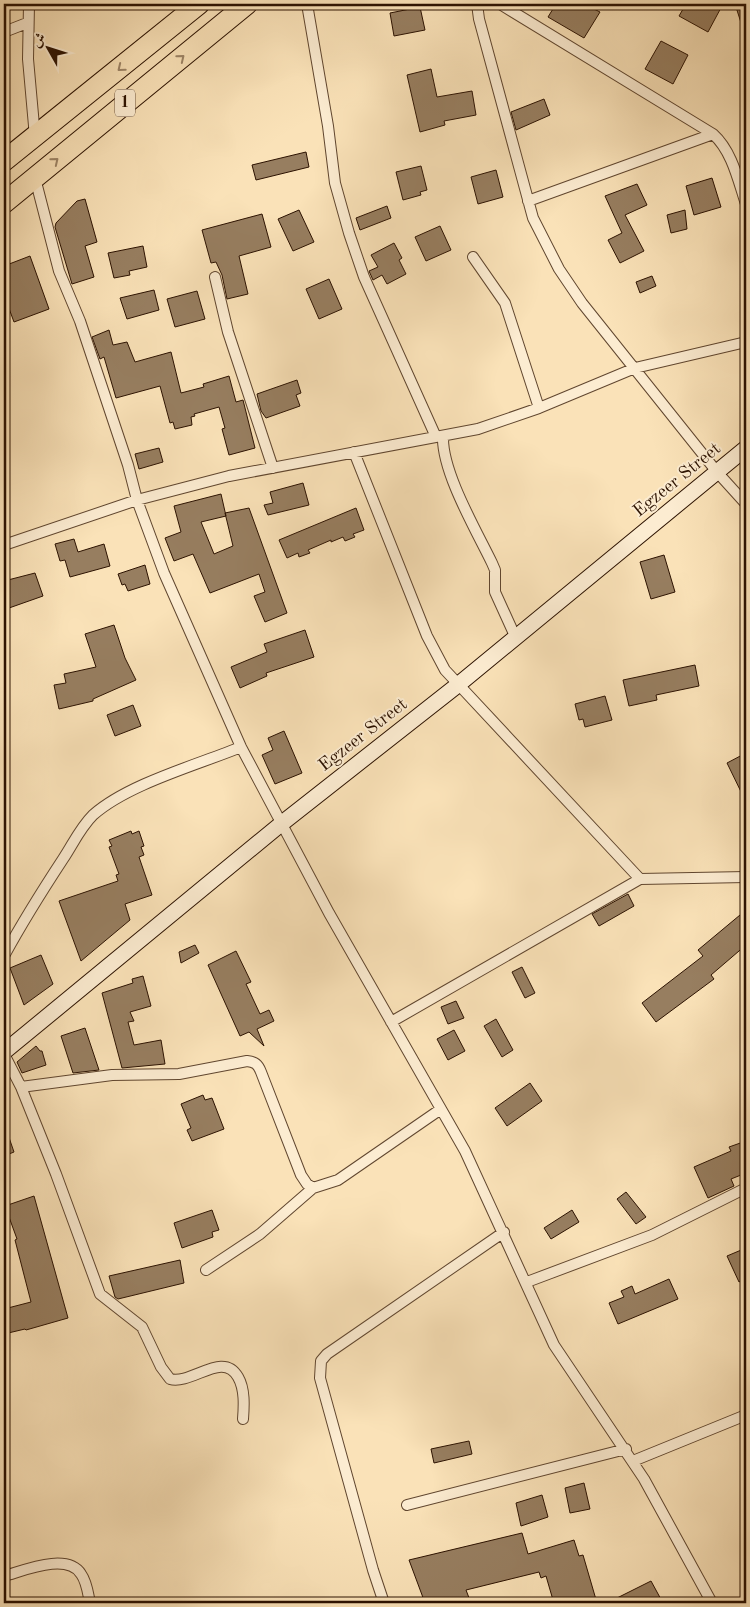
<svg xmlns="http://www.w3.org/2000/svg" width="750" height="1607" viewBox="0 0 750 1607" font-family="'Old Standard TT',Amiri,serif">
<rect width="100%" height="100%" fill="#fae2b8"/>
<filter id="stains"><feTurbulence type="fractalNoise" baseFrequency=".004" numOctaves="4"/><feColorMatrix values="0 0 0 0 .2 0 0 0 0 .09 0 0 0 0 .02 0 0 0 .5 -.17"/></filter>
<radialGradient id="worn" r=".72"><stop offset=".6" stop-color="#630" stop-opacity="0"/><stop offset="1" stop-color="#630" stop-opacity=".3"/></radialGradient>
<path fill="#977e60" stroke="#2c1201" d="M556,4H584L600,12L584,38L548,17Z
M686,4H723L708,32L679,16Z
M735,4H746V32H744Z
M420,7L425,30L394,36L390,13Z
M661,41L688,55L673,84L645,69Z
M431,69L437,97L472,91L476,115L444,121L445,125L420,132L407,75Z
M544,99L550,115L516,130L511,112Z
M306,152L309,167L256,180L252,165Z
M421,166L427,190L420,192L421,195L403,200L396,172Z
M496,170L503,197L478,204L471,177Z
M712,178L721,207L694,215L686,186Z
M637,184L647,205L625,215L644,251L620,263L608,240L622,233L605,196Z
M85,199L97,242L85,246L94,277L72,284L55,227L56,223L77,201Z
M387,206L391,218L360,230L356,218Z
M299,210L314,242L293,251L278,219Z
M685,210L687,229L671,233L667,215Z
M262,214L271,247L239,256L248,294L227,299L222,275L216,262L211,263L202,230Z
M440,226L451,250L426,261L415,237Z
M394,243L402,258L399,260L406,274L387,284L382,275L373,280L369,271L378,267L371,255Z
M143,246L147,267L129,271L130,275L114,278L108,253Z
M30,256L49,309L14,322L4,295V266Z
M652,276L656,286L640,293L636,282Z
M329,279L342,309L319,319L306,289Z
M154,290L159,310L127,319L120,298Z
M197,291L205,319L175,327L167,299Z
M109,330L113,345L127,342L135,362L171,352L181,393L204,387L203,384L229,376L236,402L243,400L255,448L229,455L222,429L225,428L219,407L194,414L195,416L191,417L192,425L175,429L173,422L170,423L160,386L116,398L104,357L100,359L92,337Z
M297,380L301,393L296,395L300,406L266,418L261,411L257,394Z
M159,448L163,462L139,469L135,454Z
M303,483L309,505L268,515L264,505L273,503L270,492Z
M221,494L226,516L201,522L214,554L233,546L225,513L249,508L287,613L265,622L254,596L265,592L259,574L210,593L193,554L174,561L165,538L181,532L174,506Z
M356,508L364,530L353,534L355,537L345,541L343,537L331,542V540L308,550L310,553L299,557L298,553L287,558L279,540Z
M74,539L78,552L104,544L110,566L70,577L65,560L60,561L55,544Z
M664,555L675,592L651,599L640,562Z
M145,565L150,584L128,591L125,584L122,585L118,574Z
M35,573L43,596L9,608L6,599L4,600V581Z
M114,625L125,658L136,680L93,699V701L59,709L54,685L66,683L64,674L96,667L85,634Z
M305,630L314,657L266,673L267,676L240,688L231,667L267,652L264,644Z
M695,665L699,686L656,695L657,700L629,706L623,680Z
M605,696L612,720L585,727L583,719L579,720L575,704Z
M133,705L141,726L115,736L107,715Z
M284,731L302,773L275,784L262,755L273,750L268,738Z
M746,753V802L727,763Z
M131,831L132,834L139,831L144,846L141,847L144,855L139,857L152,895L125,904L130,920L81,961L59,901L118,881L116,875L119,874L109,847L112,846L109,840Z
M628,894L634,906L599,926L592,914Z
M746,910V945L711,975L714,979L656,1022L642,1003L703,956L698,950Z
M195,945L199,953L181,963L179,952Z
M236,951L251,982L246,984L260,1014L269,1010L274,1021L257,1029L264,1046L249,1032L240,1036L208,965Z
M41,955L53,984L24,1005L10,968Z
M522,967L535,993L525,998L512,972Z
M143,976L151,1006L130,1012L134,1021L128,1022L134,1045L161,1040L165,1064L122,1068L102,993L133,983L132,979Z
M456,1001L464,1018L448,1024L441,1007Z
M496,1019L513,1050L502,1057L484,1026Z
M85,1028L99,1070L73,1073L61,1036Z
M454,1030L465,1051L448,1060L437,1039Z
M36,1046L40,1051H42L46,1065L22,1073L17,1062Z
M530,1083L542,1101L507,1126L495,1108Z
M203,1095L205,1100L212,1098L224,1129L192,1141L187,1130L191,1128L181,1104Z
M5,1126L14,1152L4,1156V1127Z
M746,1141V1173L731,1179L734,1186L708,1198L694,1167L731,1151L729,1147Z
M626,1192L646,1217L636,1224L617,1199Z
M34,1196L68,1318L26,1330L25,1329L4,1334V1309L31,1302L15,1240L17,1239L5,1206Z
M212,1210L219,1230L212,1232L213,1237L182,1248L174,1223Z
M572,1210L579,1222L551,1239L544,1228Z
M746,1248V1278L739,1282L727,1256Z
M180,1260L184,1283L118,1299L115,1297L109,1276Z
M669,1279L678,1299L618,1324L609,1303L624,1297L621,1291L632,1286L635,1294Z
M469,1441L472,1454L434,1463L431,1449Z
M584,1483L590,1509L570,1513L565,1488Z
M542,1495L548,1517L521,1526L516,1503Z
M522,1533L528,1554L574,1540L579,1556L583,1555L597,1603H557L556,1599L553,1600L546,1576L541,1578L539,1572L466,1590L471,1603H425L409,1560Z
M651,1581L663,1603H607Z"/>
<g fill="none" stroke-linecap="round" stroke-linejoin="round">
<defs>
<path id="street" d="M29,4L28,59L35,137
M307,4L328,126L335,183L349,233L364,277L436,437
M477,4L479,19L533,218L559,269L582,303L717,472L746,504
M500,4L713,134C732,151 738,180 746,204
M4,32L27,23
M35,178L59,271L80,321L128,465L137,500L164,573L241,747L329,913L465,1151L554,1345L644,1479L712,1603
M528,201L713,134
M473,257L505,303L539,408
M215,277L228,332L273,468
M443,437C442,472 476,530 492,563L495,570V592L515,636
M354,452L427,636L445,670L640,879
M4,545L137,500L229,476L478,429L539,408L635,368L746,342
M4,956C22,923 42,891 63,859C73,844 80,828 93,815C128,784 197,765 241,747
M391,1022L640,879L746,877
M4,1054L21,1087L56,1174L100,1294L142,1327L161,1367L170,1379C192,1385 223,1350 238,1377C245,1389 244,1406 243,1419
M21,1087L112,1075L179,1074L247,1061C255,1062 258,1064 261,1072L301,1175L307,1184L313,1188L338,1180L441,1109
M206,1270L260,1234L313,1188
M527,1282L652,1235L746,1188
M633,1461L746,1415
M407,1505L626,1449
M4,1576C23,1571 67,1552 81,1574C87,1582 88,1594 90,1603
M384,1603L373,1570L320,1378L321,1361L327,1354L504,1232"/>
<path id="secondary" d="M4,1052L281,824L459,684L746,448"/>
<path id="highway" d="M4,161L199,4
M4,203L247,4"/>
</defs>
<use href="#street" stroke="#60462f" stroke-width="12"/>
<use href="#secondary" stroke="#2c1201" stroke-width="17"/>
<use href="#highway" stroke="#2c1201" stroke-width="22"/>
<use href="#street" stroke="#fcecd1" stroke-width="10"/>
<use href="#secondary" stroke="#fcecd1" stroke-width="15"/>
<use href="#highway" stroke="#fae2b8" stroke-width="20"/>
</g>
<defs><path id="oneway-chevron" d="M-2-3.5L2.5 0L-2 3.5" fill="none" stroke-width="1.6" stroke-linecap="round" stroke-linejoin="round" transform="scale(1.25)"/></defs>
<g stroke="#9d8466">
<use href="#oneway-chevron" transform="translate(181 58) rotate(-39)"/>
<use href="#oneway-chevron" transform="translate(121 68) rotate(141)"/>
<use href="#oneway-chevron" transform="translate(55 161) rotate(-39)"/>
</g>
<g text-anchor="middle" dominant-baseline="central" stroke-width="4" stroke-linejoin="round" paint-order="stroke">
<rect fill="#fcecd1" stroke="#6a533f" stroke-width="1" x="115" y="89.5" width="20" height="27" rx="4"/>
<g font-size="16" font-weight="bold" fill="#2c1201">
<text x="125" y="103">1</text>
</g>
<g font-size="18" fill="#2c1201" stroke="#fcecd1">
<text transform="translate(677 480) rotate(-39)">Egzeer Street</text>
<text transform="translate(363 735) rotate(-38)">Egzeer Street</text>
</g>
</g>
<rect width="750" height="1607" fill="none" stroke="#fae2b8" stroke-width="20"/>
<rect x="5" y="5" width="740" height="1597" fill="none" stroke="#2c1201" stroke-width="2.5"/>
<rect x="10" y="10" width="730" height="1587" fill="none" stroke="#2c1201"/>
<g transform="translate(48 48) rotate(309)" stroke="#fcecd1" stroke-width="4" paint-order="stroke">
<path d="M0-4L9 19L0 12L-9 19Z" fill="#2c1201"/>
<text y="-8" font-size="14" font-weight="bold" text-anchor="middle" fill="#2c1201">ش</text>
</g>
<rect width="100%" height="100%" filter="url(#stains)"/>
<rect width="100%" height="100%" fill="url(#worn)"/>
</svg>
